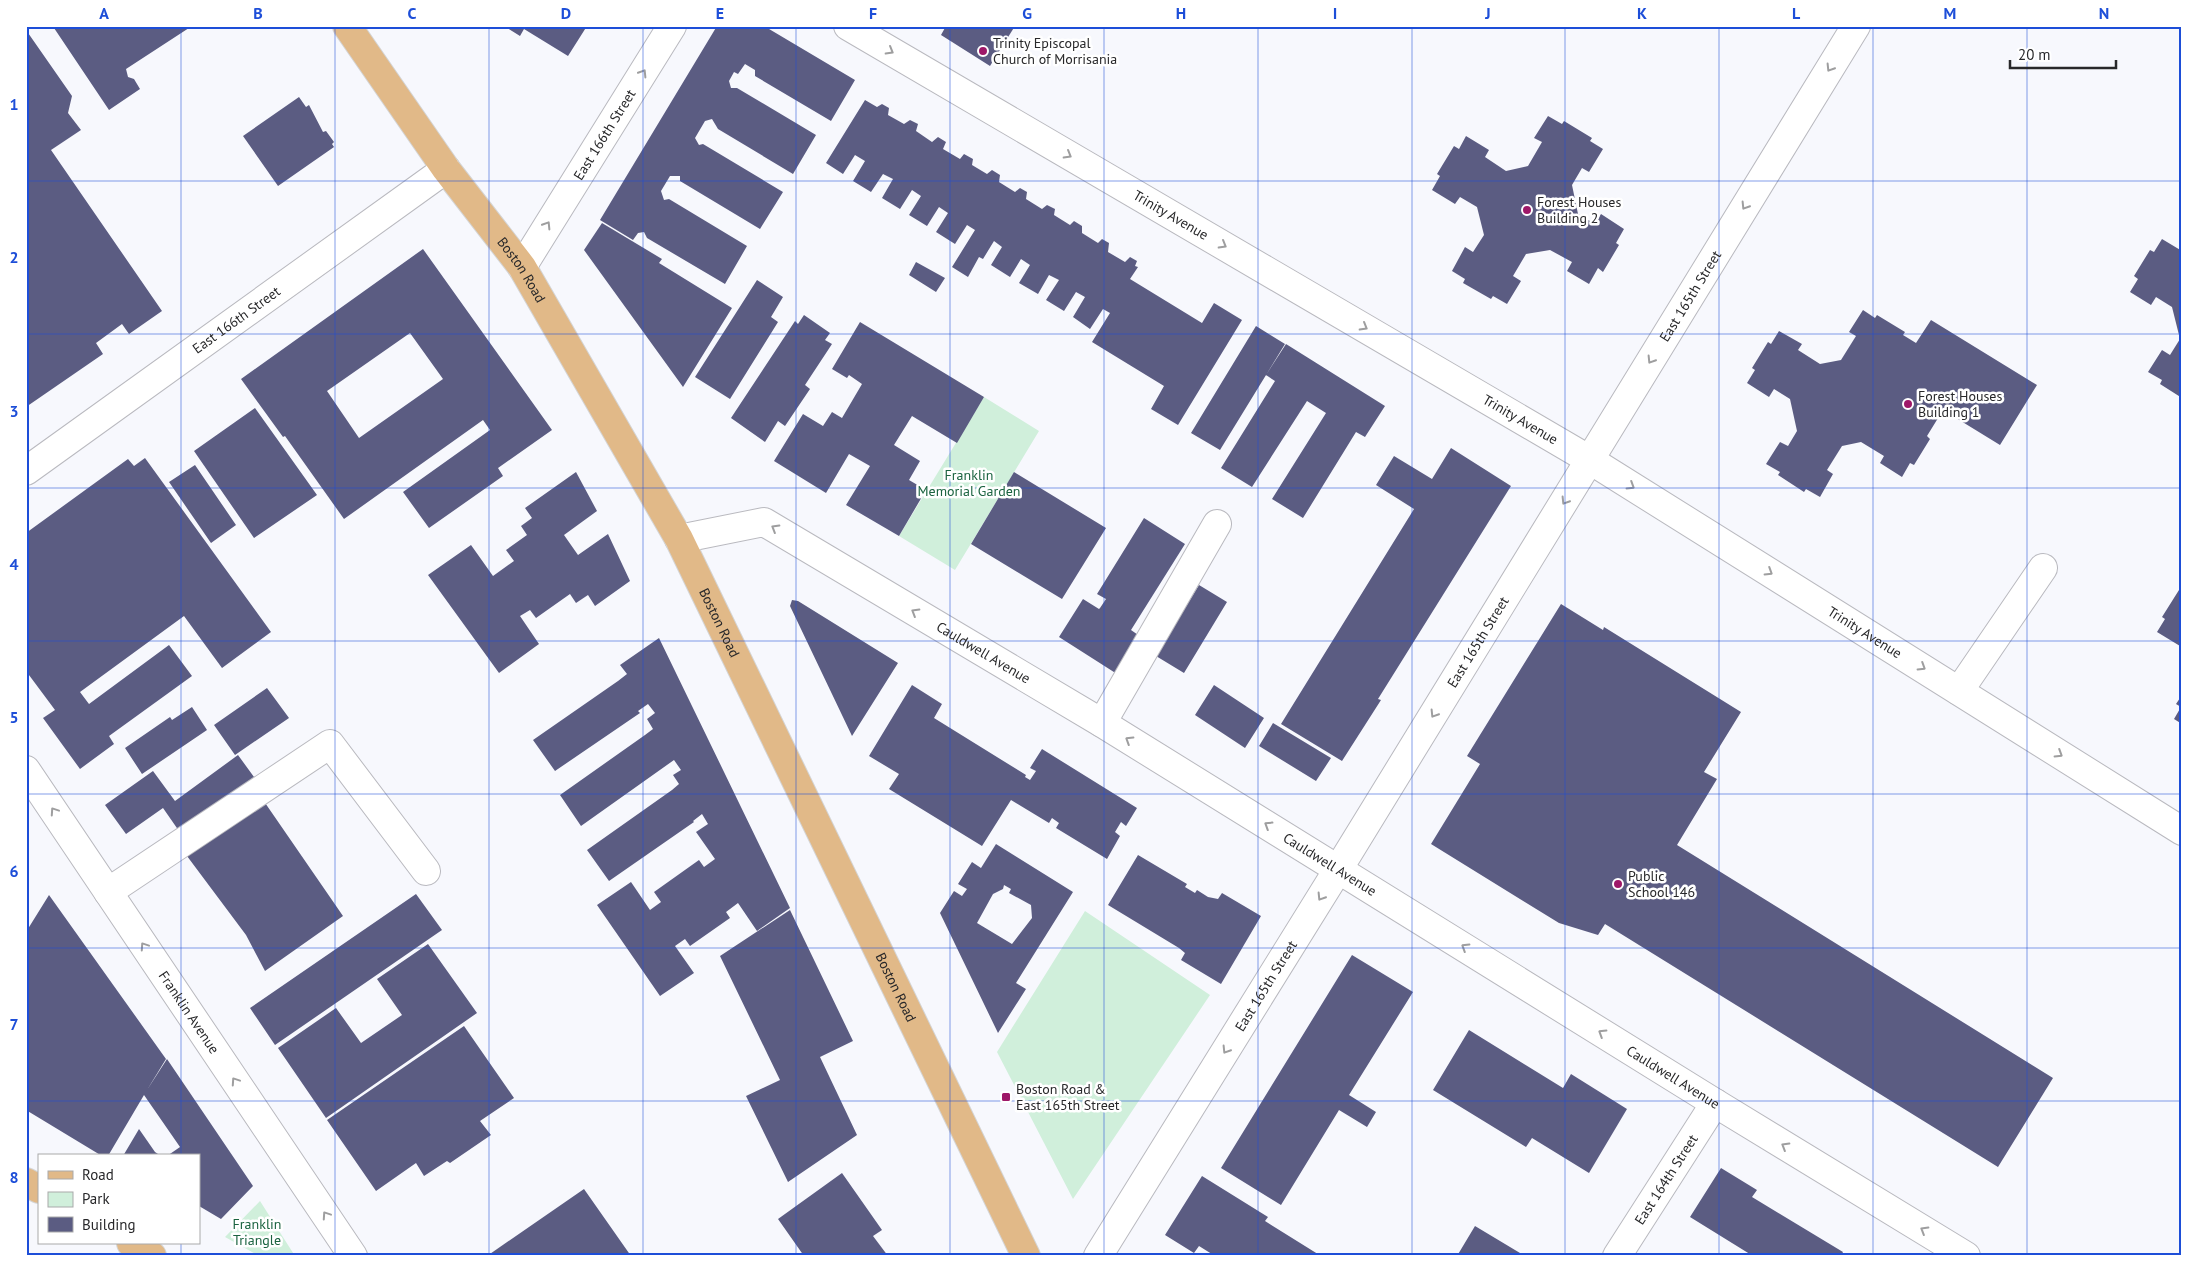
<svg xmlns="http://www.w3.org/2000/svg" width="2208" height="1282" viewBox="0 0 2208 1282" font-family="'PT Sans',sans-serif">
<rect width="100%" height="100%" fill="#f7f8fd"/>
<path fill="#d0efdb" d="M984,397L1039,431L955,570L899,536Z
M1085,911L1210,995L1073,1199L997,1052Z
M260,1201L295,1256H259L225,1237Z"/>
<path fill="#5b5c82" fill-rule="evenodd" d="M56,26H192L126,69L128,77L134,79L140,89L109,110L54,28Z
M504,26H587L568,56L524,29L520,36Z
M717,26H764L855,80L831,121L755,76V70L745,64L738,74L734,72L729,81L731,88H737L816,135L793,174L718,129L712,119L705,121L695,138L699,145L703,144L783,192L760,229L680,181V176H670L661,191L664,200L669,199L747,246L725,284L647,238L644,232L638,233L633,240L600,220Z
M946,26H1015L990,66L941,35Z
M26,30L72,96L68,113L81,130L51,150L162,311L129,334L122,324L96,343L103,354L26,407Z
M299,97L306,107L309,105L323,132L326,131L334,142L332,144L334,147L278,186L243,136Z
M865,100L877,107L882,104L889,108L888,115L904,124L910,120L918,124L916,131L932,142L938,137L946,142L943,149L960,159L964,154L973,159L972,165L987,174L992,170L1000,175L999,182L1015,192L1020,188L1027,192L1026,199L1042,209L1047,205L1055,209L1054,215L1070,225L1074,221L1082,226V233L1098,243L1102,239L1109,243L1108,252L1125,262L1130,257L1137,261L1135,266L1138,267L1130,279L1202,323L1214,303L1242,320L1178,425L1151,409L1164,386L1092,342L1110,313L1103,309L1090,329L1073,317L1085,297L1076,292L1064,311L1046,300L1059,280L1049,275L1038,294L1019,283L1030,265L1021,259L1010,277L991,265L1002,247L994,241L983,259L979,257L968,277L952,267L975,230L967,225L955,244L936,232L948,213L939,207L927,226L909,215L921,196L912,190L900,209L882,198L893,179L883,174L871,192L853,181L865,161L855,155L843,174L826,163Z
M1548,116L1562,124L1564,121L1592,138L1590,141L1603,149L1589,172L1582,168L1572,185L1578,214L1595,224L1601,214L1624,229L1616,243L1619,245L1603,272L1598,268L1589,284L1567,271L1572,262L1550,250L1526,254L1513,276L1521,281L1507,304L1493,296L1491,299L1463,283L1465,279L1452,271L1465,247L1473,252L1484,235L1477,207L1460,197L1455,204L1432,190L1440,176L1437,174L1454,146L1459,149L1466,136L1489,150L1485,157L1506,171L1528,166L1542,142L1534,138Z
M602,223L662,259L659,263L732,308L683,387L584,250Z
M2162,239L2182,251L2180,259L2182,260V398L2160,384L2162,380L2148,372L2162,350L2170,355L2180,339L2172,307L2156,297L2151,305L2130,292L2138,279L2134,276L2150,250L2154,252Z
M423,249L552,430L498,468L503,476L429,528L403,492L490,430L483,420L344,519L285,436L283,437L241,379ZM410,333L443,379L359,438L327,391Z
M916,262L945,278L936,292L909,275Z
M757,280L783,297L771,317L778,322L730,399L695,377Z
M1863,310L1875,318L1877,315L1905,332L1903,335L1916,343L1931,320L2037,385L2000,445L1943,410L1927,436L1930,439L1914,465L1910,463L1902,477L1880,463L1884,456L1861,442L1842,446L1827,470L1833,474L1820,497L1806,489L1804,492L1778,475L1780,472L1766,464L1780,442L1788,446L1797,431L1790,399L1774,389L1769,397L1747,383L1755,370L1752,368L1768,342L1771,344L1779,331L1802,344L1798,350L1820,364L1841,360L1856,336L1849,332Z
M804,315L830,333L825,340L832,344L805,385L810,389L785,426L778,421L765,442L731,418L795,321L798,324Z
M860,322L984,397L957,443L912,416L894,445L920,461L909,480L926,490L899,536L846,505L870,466L849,454L826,493L774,461L803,414L823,426L832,412L842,418L862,384L849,375L847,378L832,369Z
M1256,326L1285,344L1220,450L1191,433Z
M1286,344L1385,406L1365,437L1356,432L1303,518L1272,499L1326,413L1307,401L1252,487L1221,468L1275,381L1266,375Z
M255,408L317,495L254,538L194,451Z
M1451,448L1511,486L1378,699L1381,700L1342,761L1281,724L1414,509L1376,485L1394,456L1432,479Z
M145,458L271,632L222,668L184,616L80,692L89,704L169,645L192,676L109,736L114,744L80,769L43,718L55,710L26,671V533L128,459L134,466Z
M195,465L236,525L211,543L169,482Z
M576,472L597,511L564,535L578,555L608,534L630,581L595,606L588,595L576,603L570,594L536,618L530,610L520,616L539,644L499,673L428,575L471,545L493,576L514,561L506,550L527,535L521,526L532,518L525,508Z
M1014,472L1106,528L1062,599L971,544Z
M1144,518L1185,544L1131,630L1141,637L1117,674L1059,637L1083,599L1099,609L1100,608L1106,599L1097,594Z
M1199,585L1227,602L1184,673L1156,656Z
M2179,590L2182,591V643L2180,646L2157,632L2165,619L2162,617Z
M792,600L798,601L898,663L852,736L790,606Z
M1561,604L1603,630L1604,627L1741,712L1704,772L1717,779L1677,845L2053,1078L1998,1167L1605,924L1598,935L1559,923L1431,844L1480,764L1467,756Z
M659,638L790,908L757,931L738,903L726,912L730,918L690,946L685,939L675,946L694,973L660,996L597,905L631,882L650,910L661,902L654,892L699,860L704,867L715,859L696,832L708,824L702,814L693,821L694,822L609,881L587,850L672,790L679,784L673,775L681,770L674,760L581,826L560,795L645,735L653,729L647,719L655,713L648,704L638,711L640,713L555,771L533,740L618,681L627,674L620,665Z
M912,685L942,704L934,718L1026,775L1025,777L1030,780L1036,771L1030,768L1042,749L1137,808L1126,826L1121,822L1115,832L1120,836L1107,859L1056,828L1059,823L1052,818L1049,823L1011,800L982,846L889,789L899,774L869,756Z
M1214,685L1264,718L1245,748L1195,715Z
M267,688L289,718L235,755L214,725Z
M2182,695V724L2174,719L2181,707L2176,704Z
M192,707L207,730L142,774L125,748L170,717L172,720Z
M1273,723L1331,758L1316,781L1259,746Z
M238,755L254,777L179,831L163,808L126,834L105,805L153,771L175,801Z
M261,797L343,916L265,971L246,935L184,852Z
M996,844L1073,892L1016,983L1026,989L998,1033L940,913L954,891L962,896L967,889L958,884L972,862L981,868ZM1004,885L1011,889L1009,893L1031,905L1032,918L1012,944L977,923L993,894L1003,889Z
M1138,855L1187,884L1185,887L1195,893L1197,890L1208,897L1218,899L1222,893L1261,916L1221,984L1181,960L1185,953L1179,948L1108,905Z
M416,894L442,930L275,1045L250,1008Z
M49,895L166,1059L147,1090L167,1059L253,1186L221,1219L199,1206V1156H167L180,1147L144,1095L108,1156H102L26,1110V932Z
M790,910L853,1041L820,1057L857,1135L788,1182L746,1096L780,1080L720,956Z
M428,944L477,1013L326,1118L278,1048L336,1008L361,1043L402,1015L377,979Z
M1352,955L1413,992L1349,1095L1376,1112L1367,1127L1339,1110L1281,1205L1221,1168Z
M464,1026L514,1098L480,1121L491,1135L450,1163L447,1161L424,1176L416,1163L376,1191L327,1120Z
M1469,1030L1563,1088L1571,1074L1627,1109L1589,1173L1532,1138L1526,1147L1433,1090Z
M139,1129L155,1152L161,1156H123Z
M1721,1168L1757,1190L1752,1197L1843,1252L1841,1256H1753L1690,1217Z
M842,1173L882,1230L873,1236L888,1256H804L778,1219Z
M1202,1176L1268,1217L1265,1221L1321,1256H1215L1199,1246L1194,1253L1165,1235Z
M584,1189L631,1256H487Z
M1475,1226L1525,1256H1457Z"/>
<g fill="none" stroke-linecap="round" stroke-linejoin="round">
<defs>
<g id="minor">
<path id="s1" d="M848,26L1590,460L2182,831"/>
<path id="s2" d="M522,267L672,26"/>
<path id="s3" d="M26,471L446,169"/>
<path id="s4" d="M679,539L764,522L1102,723L1715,1103L1966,1256"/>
<path d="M1959,691L2043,568"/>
<path d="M1102,723L1217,524"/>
<path id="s5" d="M26,770L353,1256"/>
<path d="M108,892L330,744L426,871"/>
<path id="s6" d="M1098,1256L1339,868L1856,26"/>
<path id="s7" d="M1617,1256L1715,1103"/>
</g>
<g id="major">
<path id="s8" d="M347,26L446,169L522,267L679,539L1026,1256"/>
<path d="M26,1182L39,1189"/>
<path d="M131,1243L152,1256"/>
</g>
</defs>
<use href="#minor" stroke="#b9b9bf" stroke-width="30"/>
<use href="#major" stroke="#d4d4d4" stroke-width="30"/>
<use href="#minor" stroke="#fff" stroke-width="28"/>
<use href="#major" stroke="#e1b988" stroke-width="28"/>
</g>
<defs><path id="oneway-chevron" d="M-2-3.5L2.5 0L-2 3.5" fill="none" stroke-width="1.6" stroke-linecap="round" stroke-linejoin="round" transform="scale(1.25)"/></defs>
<g stroke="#9e9e9f">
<use href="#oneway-chevron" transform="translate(890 51) rotate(30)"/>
<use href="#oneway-chevron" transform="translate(1830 68) rotate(122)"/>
<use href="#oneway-chevron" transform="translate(643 73) rotate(-58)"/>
<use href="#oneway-chevron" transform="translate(1068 155) rotate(30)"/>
<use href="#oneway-chevron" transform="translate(1745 206) rotate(122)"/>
<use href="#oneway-chevron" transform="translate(547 225) rotate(-58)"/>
<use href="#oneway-chevron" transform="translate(1223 245) rotate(30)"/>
<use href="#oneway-chevron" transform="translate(1364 327) rotate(30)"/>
<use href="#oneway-chevron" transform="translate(1651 360) rotate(122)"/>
<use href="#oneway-chevron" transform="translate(1631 486) rotate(32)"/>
<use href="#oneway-chevron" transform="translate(1565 501) rotate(122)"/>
<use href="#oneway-chevron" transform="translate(775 528) rotate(-149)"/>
<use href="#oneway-chevron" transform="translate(1769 572) rotate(32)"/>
<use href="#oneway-chevron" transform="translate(915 612) rotate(-149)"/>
<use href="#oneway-chevron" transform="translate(1922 667) rotate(32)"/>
<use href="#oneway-chevron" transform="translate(1434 714) rotate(122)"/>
<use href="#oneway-chevron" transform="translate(1129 740) rotate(-148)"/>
<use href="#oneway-chevron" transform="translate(2059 754) rotate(32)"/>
<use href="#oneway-chevron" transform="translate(54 811) rotate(-124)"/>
<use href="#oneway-chevron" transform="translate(1268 825) rotate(-148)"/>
<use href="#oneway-chevron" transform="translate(1321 897) rotate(122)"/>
<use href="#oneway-chevron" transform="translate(144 946) rotate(-124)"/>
<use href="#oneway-chevron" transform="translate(1465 947) rotate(-148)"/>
<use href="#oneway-chevron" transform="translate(1602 1033) rotate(-148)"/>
<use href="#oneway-chevron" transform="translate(1226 1050) rotate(122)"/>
<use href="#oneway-chevron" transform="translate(235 1081) rotate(-124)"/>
<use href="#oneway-chevron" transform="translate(1785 1146) rotate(-149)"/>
<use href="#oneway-chevron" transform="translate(326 1215) rotate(-124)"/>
<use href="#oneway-chevron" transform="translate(1924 1230) rotate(-149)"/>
</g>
<path fill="none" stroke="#1d4ed8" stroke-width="1" stroke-opacity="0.55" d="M181,26V1156M335,26V1256M489,26V1256M643,26V1256M796,26V1256M950,26V1256M1104,26V1256M1258,26V1256M1412,26V1256M1565,26V1256M1719,26V1256M1873,26V1256M2027,26V1256M26,181H2182M26,334H2182M26,488H2182M26,641H2182M26,794H2182M26,948H2182M26,1101H2182M181,1243V1256"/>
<g fill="#9e1868" stroke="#fff" stroke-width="2">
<circle cx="983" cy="51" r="5"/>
<circle cx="1527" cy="210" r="5"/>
<circle cx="1908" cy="404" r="5"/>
<circle cx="1618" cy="884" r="5"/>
<rect x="1001" y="1092" width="10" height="10" rx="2.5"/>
</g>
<g text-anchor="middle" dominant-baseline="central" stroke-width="5" stroke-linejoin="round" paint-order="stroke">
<g font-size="14" fill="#28282a" stroke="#fff" text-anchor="start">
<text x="993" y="43">Trinity Episcopal<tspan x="993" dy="16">Church of Morrisania</tspan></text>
<text x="1537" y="202">Forest Houses<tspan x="1537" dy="16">Building 2</tspan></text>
<text x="1918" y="396">Forest Houses<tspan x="1918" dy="16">Building 1</tspan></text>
<text x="1628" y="876">Public<tspan x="1628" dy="16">School 146</tspan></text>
<text x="1016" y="1089">Boston Road &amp;<tspan x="1016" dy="16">East 165th Street</tspan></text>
</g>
<g font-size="14" fill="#28282a" stroke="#fff">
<text stroke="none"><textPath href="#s2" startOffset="156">East 166th Street</textPath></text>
<text stroke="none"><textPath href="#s1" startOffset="374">Trinity Avenue</textPath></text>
<text stroke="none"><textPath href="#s8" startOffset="300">Boston Road</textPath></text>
<text stroke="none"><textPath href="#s6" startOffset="1128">East 165th Street</textPath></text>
<text stroke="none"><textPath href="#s3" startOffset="259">East 166th Street</textPath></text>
<text stroke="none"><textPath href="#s1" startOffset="779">Trinity Avenue</textPath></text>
<text stroke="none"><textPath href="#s8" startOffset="705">Boston Road</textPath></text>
<text stroke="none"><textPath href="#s1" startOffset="1184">Trinity Avenue</textPath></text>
<text stroke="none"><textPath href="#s6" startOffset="722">East 165th Street</textPath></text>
<text stroke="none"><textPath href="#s4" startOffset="342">Cauldwell Avenue</textPath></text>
<text stroke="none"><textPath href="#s4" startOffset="748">Cauldwell Avenue</textPath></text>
<text stroke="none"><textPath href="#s8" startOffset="1110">Boston Road</textPath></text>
<text stroke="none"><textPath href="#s6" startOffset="318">East 165th Street</textPath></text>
<text stroke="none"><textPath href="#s5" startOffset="292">Franklin Avenue</textPath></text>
<text stroke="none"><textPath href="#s4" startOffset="1152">Cauldwell Avenue</textPath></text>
<text stroke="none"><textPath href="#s7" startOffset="91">East 164th Street</textPath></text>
</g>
<g font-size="14" fill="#1b6340" stroke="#fff">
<text x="969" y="475">Franklin<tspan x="969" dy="16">Memorial Garden</tspan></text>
<text x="257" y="1224">Franklin<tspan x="257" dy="16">Triangle</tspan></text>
</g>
</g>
<rect width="2208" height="1282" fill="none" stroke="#ffffff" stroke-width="55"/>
<rect x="38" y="1154" width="162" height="90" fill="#ffffff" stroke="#a9a9aa"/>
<rect x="48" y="1171" width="25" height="8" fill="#e1b988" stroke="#a9a9aa"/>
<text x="82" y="1180" font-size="15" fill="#28282a">Road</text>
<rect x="48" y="1192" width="25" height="15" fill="#d0efdb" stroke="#a9a9aa"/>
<text x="82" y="1204" font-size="15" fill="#28282a">Park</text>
<rect x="48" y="1217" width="25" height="15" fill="#5b5c82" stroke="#a9a9aa"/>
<text x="82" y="1230" font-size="15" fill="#28282a">Building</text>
<path d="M2010 60v8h106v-8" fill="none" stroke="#28282a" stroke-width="2.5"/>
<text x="2018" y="60" font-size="15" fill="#28282a" stroke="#ffffff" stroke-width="4" paint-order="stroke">20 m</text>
<rect x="28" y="28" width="2152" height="1226" fill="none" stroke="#1d4ed8" stroke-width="2"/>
<g font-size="16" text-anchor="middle" font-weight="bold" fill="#1d4ed8">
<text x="104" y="19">A</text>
<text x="258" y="19">B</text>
<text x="412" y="19">C</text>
<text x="566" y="19">D</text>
<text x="720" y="19">E</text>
<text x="873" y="19">F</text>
<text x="1027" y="19">G</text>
<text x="1181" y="19">H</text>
<text x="1335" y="19">I</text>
<text x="1488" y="19">J</text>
<text x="1642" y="19">K</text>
<text x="1796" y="19">L</text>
<text x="1950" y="19">M</text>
<text x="2104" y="19">N</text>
<text x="14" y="110">1</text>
<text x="14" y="263">2</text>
<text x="14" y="417">3</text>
<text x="14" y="570">4</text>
<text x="14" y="723">5</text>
<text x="14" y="877">6</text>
<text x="14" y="1030">7</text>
<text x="14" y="1183">8</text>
</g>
</svg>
